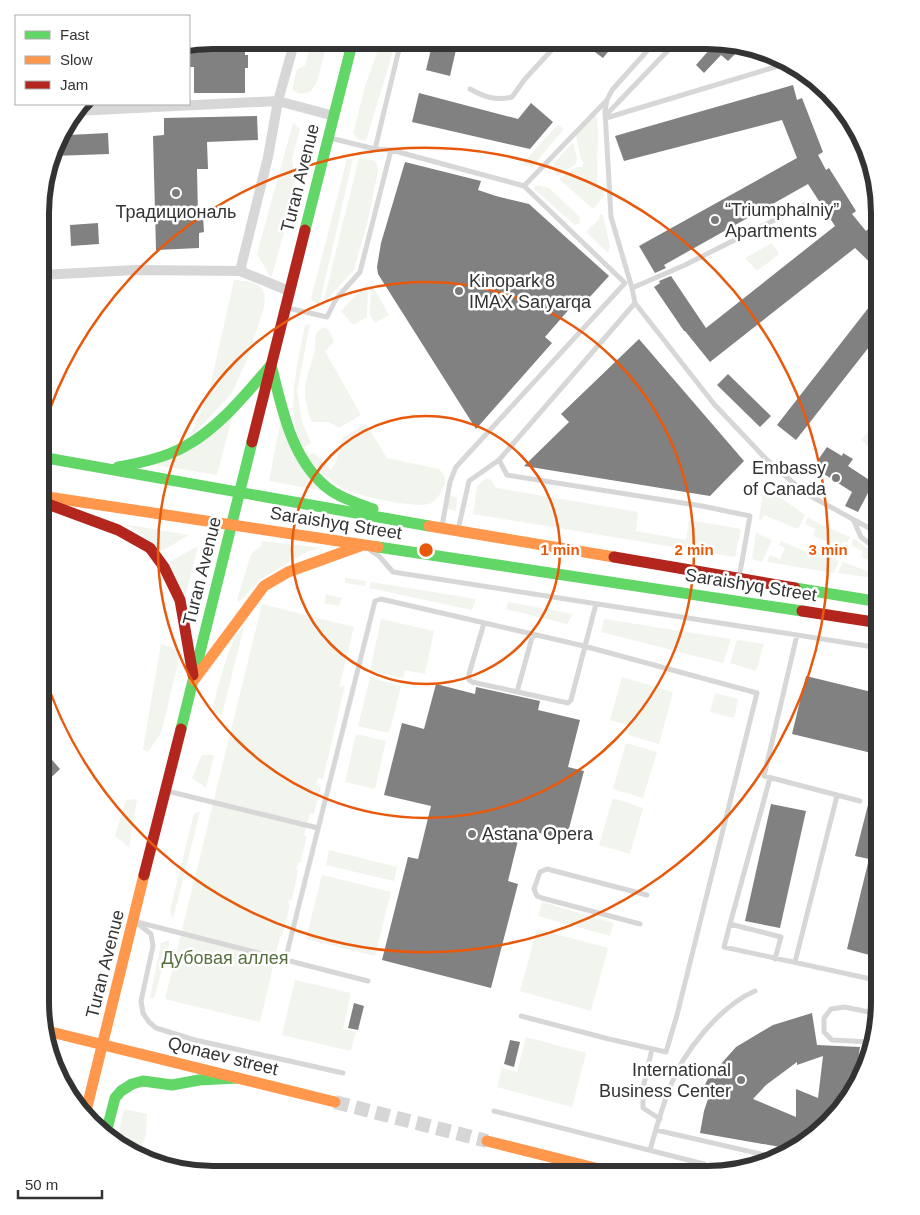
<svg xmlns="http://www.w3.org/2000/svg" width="920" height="1215" viewBox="0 0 920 1215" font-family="Arial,sans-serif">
<rect width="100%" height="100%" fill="#fff"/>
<path fill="#f1f5ed" d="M311,40H328L317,82L310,92L300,94L292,90L297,69L305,66Z
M380,45L393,51L366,141L358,139L353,134L365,86Z
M595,115L597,119L598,130L597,182L604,191V196L595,207L592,208L559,179L577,167H582L584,163L581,159L576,135Z
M293,123L300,129L292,159L295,179L294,199L271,278L257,254Z
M558,125L564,129L532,167L522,165L546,137Z
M573,142L577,159L576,164L557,176L553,169L555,162Z
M359,158L373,160L377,163L378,170L368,220L354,270L323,304Z
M347,159H353L319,306L311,299Z
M538,185L549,188L580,217V223L575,225L535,190L534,187Z
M600,214L603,215L610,247L608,253L586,232L599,219Z
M772,243L779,254L757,271L745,258Z
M234,280C254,282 268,282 264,307L248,357L232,393L194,434L191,433L209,392Z
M368,283L367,317L355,324H352L341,311Z
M371,283L389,315L375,323L370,315Z
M310,324L297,391L302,422L311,443L303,448C284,410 298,364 305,325Z
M323,327L329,330L334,342L325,351L361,415L339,428L329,422H311L305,398V385L314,353L316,333Z
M234,410L217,475L149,464Z
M282,414L326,491L269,481Z
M366,424L387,458L439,469C444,474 447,480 444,486C441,493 436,502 429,504C414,508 356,496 342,488C328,479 317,469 307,457L314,452L331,470L336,462L343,437Z
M868,432L879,442L872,450L861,440Z
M486,478L491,480L496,488L638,512L636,531L686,540L689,520L741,529L735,557L473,514L477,486Z
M764,486L805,515L798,529L764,515L761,520L759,519Z
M450,496L457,497L456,511L447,509Z
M808,517L820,524L850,537L847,543L843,541L841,547L813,536L816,529L805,524Z
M123,524L189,535L162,551L133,528Z
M756,533L772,540L762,562L752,559Z
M853,539H855L880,559V565L861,557L863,551L851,545Z
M262,541L321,548L306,552L261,579L239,602L237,600L251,554L261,546Z
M781,541L811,554L815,547L837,555L835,560L839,561L834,573L767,562L770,555L780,559L785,548L779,545Z
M198,546L185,597L169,562Z
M843,562L880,576V579L838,573Z
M345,578L366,581L365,586L345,583Z
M371,582L476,599L472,610L369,588Z
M326,594L342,598L339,606L324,603Z
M508,602L573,614L567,624L506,609Z
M262,604L354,627L339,688L345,685L323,779L318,778L316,785L321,787L314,814L310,813L304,835L307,836L300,863H298L296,869L298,870L292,900H289L288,904L290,905L282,936H280L260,1022L165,999Z
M381,619L434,631L425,674L405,670L403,678L370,671Z
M604,619L731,639L723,663L601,632Z
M244,627L222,715L212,711C217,693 229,636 244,627Z
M737,640L764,644L756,671L730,663Z
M161,644L181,651L161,733L148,752L143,749Z
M622,677L673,692L659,744L628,735L630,726L610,720Z
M370,678L401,686L389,733L358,726Z
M715,693L738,699L734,718L710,712Z
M356,734L386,741L375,789L345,782Z
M626,743L657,752L643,798L613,789Z
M202,755H214L206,788L192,778Z
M613,798L643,808L630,854L599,845Z
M137,799L129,847L115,836L126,800Z
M200,812L173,919L170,911L194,813Z
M329,850L397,867L394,881L326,865Z
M322,875L391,892L375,956L306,939Z
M542,902L614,923L610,936L538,916Z
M537,929L608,948L591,1011L520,991Z
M170,940L154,999L150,998L161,943Z
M40,979L52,982L44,1013L42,1012L40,1002Z
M295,980L351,993L343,1029L356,1032L351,1051L282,1035Z
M526,1037L586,1053L572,1107L497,1087L502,1068L517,1072Z
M57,1075L76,1079L72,1094L58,1079Z
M124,1109L147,1114L146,1133L140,1155L116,1145Z"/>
<path fill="#818181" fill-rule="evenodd" d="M213,40H245V55H248V68H245V93H194V67H189V44Z
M433,41H458L450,76L426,70Z
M580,41H617L603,58Z
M702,41L730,42L742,47L728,61L721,55L704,73L696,65L710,49Z
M793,85L797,100L802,98L823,152L818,155L826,170L829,168L856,211L852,214L866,231L869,228L880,239V272L855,248L710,362L685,331H684L654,287L660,283L659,281L671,276L706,328L835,226L808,184L664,265L666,268L655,273L639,246L797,158L782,120L624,161L615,136Z
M419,93L518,119L531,103L553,122L530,149L412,122Z
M257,116L258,140L207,142L208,169H197L198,216H203L204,232L199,233V248L156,250L153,136L164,135V118Z
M108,133L109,154L53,156L61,134H68V135Z
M405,162L481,181L478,190L496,196L529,204L609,276L577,311L572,306L545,337L552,343L476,429L378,274L377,267L381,243Z
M98,223L99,244L71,246L70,225Z
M880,293V333L796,440L777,425Z
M639,339L744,461L710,496L524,466L569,422L561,414Z
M728,374L771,416L760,427L717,385Z
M827,447L842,456L843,453L853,459L848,466L880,487V497L869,491L858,512L845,506L852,492L813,467Z
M806,676L880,694V755L792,734Z
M436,684L475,694L476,687L540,701L538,710L580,720L568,767L584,771L566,840L521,828L508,881L518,884L491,988L382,960L408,857L418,859L431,806L384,795L402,723L424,729Z
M40,746L60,769L40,788Z
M871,793L880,795V947L877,957L847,949L869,859L855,856Z
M771,804L806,811L780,928L745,921Z
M354,1003L364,1006L358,1030L348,1028Z
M812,1013L817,1045L860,1047L854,1088L849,1099L792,1149L700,1133L704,1111L709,1096L702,1090L711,1073L712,1074L736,1047L773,1025ZM823,1056L818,1098L796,1089V1117L753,1099L766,1085L797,1062V1065Z
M510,1040L520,1042L514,1067L504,1064Z"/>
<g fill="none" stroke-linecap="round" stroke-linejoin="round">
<path stroke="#d6d6d6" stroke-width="14" stroke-dasharray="14 7" stroke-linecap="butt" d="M335,1102L487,1141"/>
<path stroke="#d7d7d7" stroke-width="5" d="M656,41L612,90L607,100L605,111L611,217L632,288L635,303L714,404L767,460L805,493L880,534
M470,89C484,97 496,101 512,97L525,79L560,41
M840,109L845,125L869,167
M606,115L677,41
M606,118L785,64
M330,138L375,149L401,41
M375,149L391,150L524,186L625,283L456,467L450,482L442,526
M524,186L607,100
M632,288L685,265L804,205
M288,308L327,317L336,299L360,272L391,150
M499,460L507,475L702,506L750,516L739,578
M854,521L861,537L880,552
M458,530L469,481L499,460L635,303
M371,551L379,556L393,572L880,648
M484,623L469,674V680L472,682L568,703L571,700L596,604
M797,635L764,776L860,801
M517,692L533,634
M770,778L730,924L781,937L775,959
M167,791L318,828
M137,922L368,981
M137,923L151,934L153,946L141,1001L143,1013L149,1022L156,1028L195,1040L343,1073
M640,924L542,898L537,896L534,889L540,872L547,869L647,895
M730,924L724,947L880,981
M285,961L375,601L381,599L584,646L757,693L677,1015L666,1052L609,1039L521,1016
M795,962L837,796
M872,1036L877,1014
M870,1042L832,1040L824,1032V1018L831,1009L844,1007L879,1014
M652,1049L643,1088V1108L660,1119
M494,1111L704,1164L713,1174
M656,1130L778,1158
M650,1150C656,1129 662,1107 670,1087C683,1052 720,1006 755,991"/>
<path stroke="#d7d7d7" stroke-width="10" d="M76,111L278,101L334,116
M240,271L268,157L278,101L295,40
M41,275L135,270L240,271L289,291"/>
<path stroke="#63d668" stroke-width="11" d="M305,230L353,40
M271,365C282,407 290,456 325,486C338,497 356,503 373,509
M41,457L429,526
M118,467C141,463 164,458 184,447C219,428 246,394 271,365
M378,547L802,611
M795,588L880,602
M181,729L252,442
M106,1133L115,1098L121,1091L132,1084L143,1081L172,1085L199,1080L237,1078"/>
<path stroke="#ff974d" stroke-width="11" d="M41,496L378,547
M429,526L614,557
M194,680L264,586L288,572L360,546
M47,1031L335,1102
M86,1111L144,875
M487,1141L623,1175"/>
<path stroke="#b3261e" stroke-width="11" d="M252,442L305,230
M45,503L118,530L150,548L164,567L180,600L193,675
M614,557L795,588
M802,611L880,623
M144,875L181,729"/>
</g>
<g fill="none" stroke="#e8590c" stroke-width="2.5">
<circle cx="426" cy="550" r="134"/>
<circle cx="426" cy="550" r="268"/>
<path d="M42 432A402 402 0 1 1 42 668"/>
</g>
<g fill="#7a7a7a" stroke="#fff" stroke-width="2">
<circle cx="176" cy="193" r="5"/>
<circle cx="715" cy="220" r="5"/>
<circle cx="459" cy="291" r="5"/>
<circle cx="836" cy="478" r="5"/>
<circle cx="472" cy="834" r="5"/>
<circle cx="741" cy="1080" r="5"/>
</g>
<g text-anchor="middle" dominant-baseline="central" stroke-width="5" stroke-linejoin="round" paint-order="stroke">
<g font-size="18" fill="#333" stroke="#fff">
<text transform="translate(300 178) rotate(-76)">Turan Avenue</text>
<text transform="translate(336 523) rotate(9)">Saraishyq Street</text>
<text transform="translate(202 571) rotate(-76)">Turan Avenue</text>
<text transform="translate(751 585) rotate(9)">Saraishyq Street</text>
<text transform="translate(105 964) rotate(-76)">Turan Avenue</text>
<text transform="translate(223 1056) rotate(14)">Qonaev street</text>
</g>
<g font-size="18" fill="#333" stroke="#fff" text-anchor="start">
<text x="725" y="210">“Triumphalniy”<tspan x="725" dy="21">Apartments</tspan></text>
<text x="176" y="212" text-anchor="middle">Традициональ</text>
<text x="469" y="281">Kinopark 8<tspan x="469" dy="21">IMAX Saryarqa</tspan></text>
<text x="826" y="468" text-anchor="end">Embassy<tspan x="826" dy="21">of Canada</tspan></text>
<text x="482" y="834">Astana Opera</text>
<text x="731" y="1070" text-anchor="end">International<tspan x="731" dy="21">Business Center</tspan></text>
</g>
<g font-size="18" fill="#56703f" stroke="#fff">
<text x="225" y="958">Дубовая аллея</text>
</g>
</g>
<path d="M0 0H920V1215H0ZM213 49H707A164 164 0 0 1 871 213V1002A164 164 0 0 1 707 1166H213A164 164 0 0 1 49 1002V213A164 164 0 0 1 213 49Z" fill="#fff" fill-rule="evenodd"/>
<path fill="none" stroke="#333" stroke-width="6" d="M213 49H707A164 164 0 0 1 871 213V1002A164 164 0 0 1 707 1166H213A164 164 0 0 1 49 1002V213A164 164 0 0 1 213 49Z"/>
<circle cx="426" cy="550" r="8" fill="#e8590c" stroke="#fff" stroke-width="2.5"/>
<g font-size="15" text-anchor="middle" font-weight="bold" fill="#e8590c" stroke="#fff" stroke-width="5" stroke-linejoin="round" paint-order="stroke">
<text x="560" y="555">1 min</text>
<text x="694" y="555">2 min</text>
<text x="828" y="555">3 min</text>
</g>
<rect x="15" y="15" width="175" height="90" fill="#ffffff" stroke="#adadad"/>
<rect x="25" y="31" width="25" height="8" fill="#63d668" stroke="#adadad"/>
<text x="60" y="40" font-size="15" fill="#333333">Fast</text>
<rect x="25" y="56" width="25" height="8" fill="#ff974d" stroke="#adadad"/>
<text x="60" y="65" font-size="15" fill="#333333">Slow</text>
<rect x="25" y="81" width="25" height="8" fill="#b3261e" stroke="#adadad"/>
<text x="60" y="90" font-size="15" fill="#333333">Jam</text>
<path d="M18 1190v8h84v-8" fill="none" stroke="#333333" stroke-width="2.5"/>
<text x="25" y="1190" font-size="15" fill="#333333" stroke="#ffffff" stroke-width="4" paint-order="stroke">50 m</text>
</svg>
